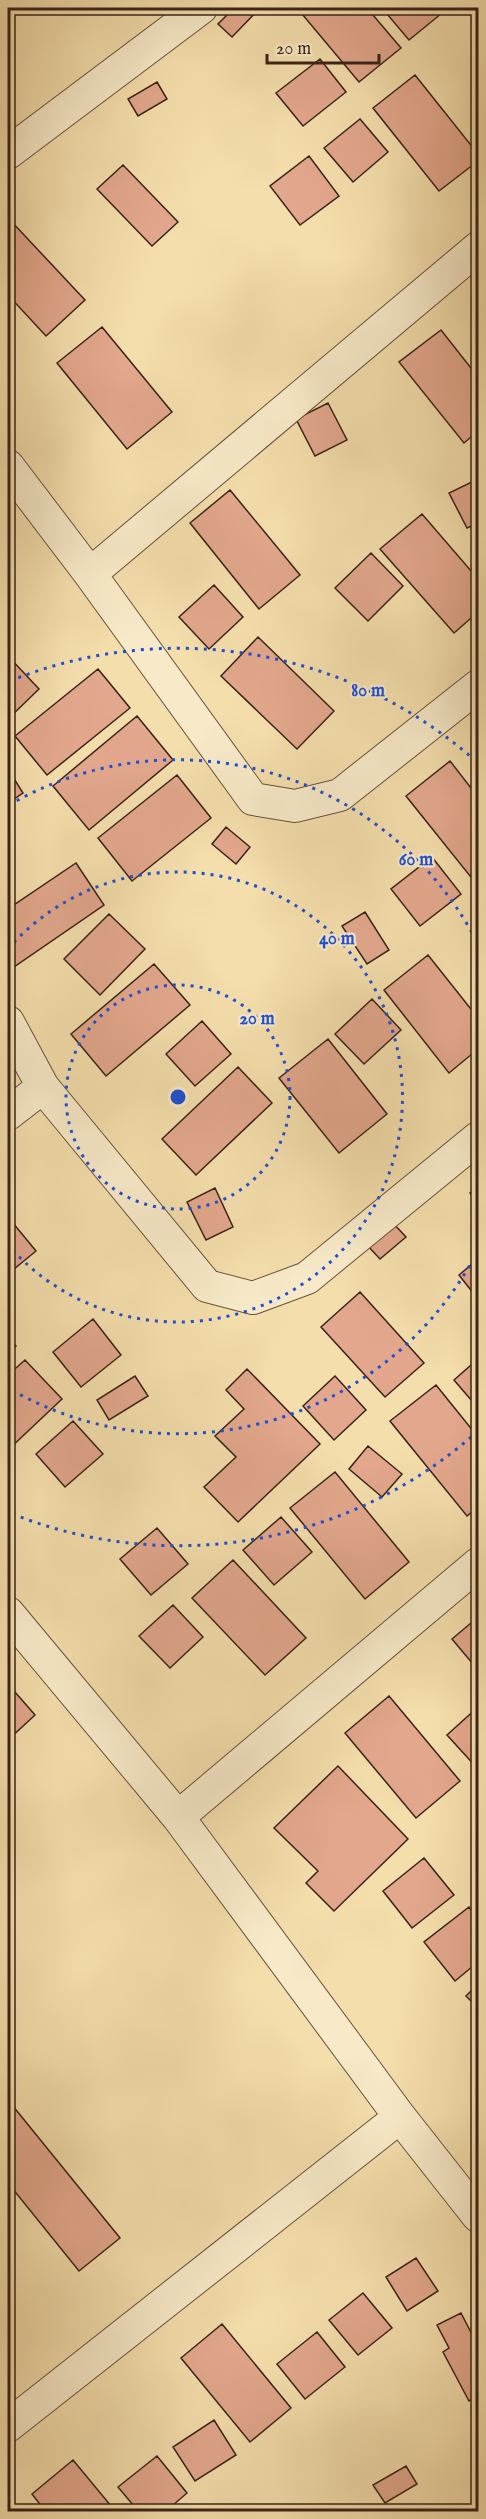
<svg xmlns="http://www.w3.org/2000/svg" width="486" height="2519" viewBox="0 0 486 2519" font-family="'IM FELL English',serif">
<rect width="100%" height="100%" fill="#f4deac"/>
<filter id="stains"><feTurbulence type="fractalNoise" baseFrequency=".00333" numOctaves="4"/><feColorMatrix values="0 0 0 0 .2 0 0 0 0 .09 0 0 0 0 .02 0 0 0 .5 -.17"/></filter>
<radialGradient id="worn" r=".72"><stop offset=".6" stop-color="#630" stop-opacity="0"/><stop offset="1" stop-color="#630" stop-opacity=".3"/></radialGradient>
<path fill="#e2a78c" stroke="#392318" stroke-width="1.5" d="M234,8L259,9L232,37L218,24Z
M297,8H367L401,48L359,82Z
M382,8H445L447,9L409,40Z
M320,59L346,92L303,126L276,93Z
M415,75L478,154V161L439,191L373,108Z
M157,82L167,99L138,116L128,99Z
M360,119L388,152L353,182L324,148Z
M309,156L339,196L300,225L270,186Z
M123,165L178,222L152,246L97,189Z
M10,220L85,300L46,336L8,295V222Z
M102,327L172,412L127,449L57,363Z
M441,330L478,377V431L464,443L399,362Z
M328,403L347,440L315,456L296,419Z
M478,479V523L467,528L449,493Z
M230,490L300,575L259,609L190,523Z
M422,514L478,579V612L454,633L380,549Z
M371,553L403,586L368,621L335,588Z
M214,585L243,617L209,649L179,617Z
M258,637L334,711L297,749L221,676Z
M8,656L39,689L8,719Z
M98,669L130,708L47,775L15,736Z
M137,716L173,760L89,830L53,786Z
M450,761L478,797V877L474,881L406,796Z
M8,769L23,793L8,803Z
M177,775L211,818L132,881L98,838Z
M226,827L250,847L236,864L212,844Z
M432,857L461,894L420,926L391,889Z
M76,863L104,905L8,971V909Z
M365,912L389,950L367,964L342,926Z
M109,914L145,949L100,995L64,959Z
M428,955L478,1018V1049L449,1073L384,990Z
M154,964L190,1005L106,1076L71,1034Z
M372,999L401,1030L364,1064L335,1034Z
M202,1021L231,1054L195,1086L166,1054Z
M328,1039L387,1114L339,1153L279,1078Z
M238,1067L272,1103L196,1175L162,1139Z
M478,1187V1204L470,1193Z
M215,1188L233,1227L206,1240L187,1202Z
M8,1217L36,1251L8,1274Z
M392,1222L406,1237L380,1259L367,1245Z
M478,1259V1299L459,1275Z
M360,1292L424,1363L385,1397L321,1327Z
M93,1319L121,1355L81,1387L53,1352Z
M8,1337L16,1346L8,1354Z
M478,1359V1408L454,1380Z
M25,1360L62,1399L8,1450V1375Z
M247,1369L320,1444L238,1522L204,1487L236,1457L215,1436L244,1409L226,1390Z
M135,1376L148,1396L109,1420L97,1400Z
M335,1376L366,1410L334,1440L303,1406Z
M436,1385L478,1437V1507L467,1516L390,1421Z
M73,1421L103,1454L65,1487L36,1454Z
M368,1446L402,1474L382,1497L349,1469Z
M335,1472L409,1562L365,1599L290,1508Z
M281,1517L312,1552L274,1585L243,1550Z
M157,1528L188,1564L151,1595L120,1559Z
M233,1560L306,1638L265,1675L192,1598Z
M173,1605L203,1637L170,1668L139,1636Z
M478,1617V1670L452,1639Z
M8,1684L35,1715L8,1740Z
M389,1696L460,1781L416,1818L345,1733Z
M478,1707V1767L477,1768L447,1735Z
M338,1766L408,1839L334,1911L306,1883L318,1871L274,1828Z
M478,1833V1859L473,1858Z
M424,1858L454,1895L412,1928L383,1891Z
M469,1907L478,1919V1962L455,1981L424,1942Z
M478,1984V2008L466,1996Z
M8,2100L120,2238L79,2271L8,2183Z
M416,2258L438,2291L407,2311L386,2277Z
M363,2293L392,2328L358,2355L329,2320Z
M461,2313L478,2346V2396L469,2401L443,2352L449,2348L437,2325Z
M222,2324L291,2408L250,2442L181,2358Z
M317,2332L345,2367L305,2399L277,2364Z
M214,2420L236,2455L195,2481L173,2447Z
M157,2456L187,2493L165,2512H139L118,2487Z
M73,2460L116,2512H46L32,2494Z
M406,2466L417,2484L385,2503L373,2485Z"/>
<g fill="none" stroke-linecap="round" stroke-linejoin="round">
<defs>
<path id="minor" d="M8,153L201,8
M8,466L90,574L253,799L295,806L340,795L478,686
M90,574L478,248
M8,1022L43,1087L207,1286L253,1298L307,1278L478,1138
M8,1114L43,1087
M8,1613L178,1817L400,2117L478,2216
M178,1817L478,1564
M8,2426L400,2117"/>
</defs>
<use href="#minor" stroke="#68523d" stroke-width="34"/>
<use href="#minor" stroke="#f8eac9" stroke-width="32"/>
</g>
<g fill="none" stroke="#1d4ed8" stroke-width="3" stroke-dasharray="3 6">
<circle cx="178" cy="1097" r="112"/>
<path d="M8 949A225 225 0 1 1 8 1245"/>
<path d="M478 1250A337 337 0 0 1 10 1389M9 805A337 337 0 0 1 478 944"/>
<path d="M478 1431A449 449 0 0 1 10 1513M10 681A449 449 0 0 1 478 763"/>
</g>
<circle cx="178" cy="1097" r="9" fill="#1d4ed8" stroke="#f8eac9" stroke-width="3"/>
<g font-size="18" text-anchor="middle" font-weight="bold" fill="#1d4ed8" stroke="#f8eac9" stroke-width="4.5" stroke-linejoin="round" paint-order="stroke">
<text x="368" y="696">80 m</text>
<text x="416" y="865">60 m</text>
<text x="337" y="944">40 m</text>
<text x="257" y="1024">20 m</text>
</g>
<rect width="486" height="2519" fill="none" stroke="#f4deac" stroke-width="30"/>
<rect x="9" y="9" width="468" height="2501" fill="none" stroke="#392318" stroke-width="3"/>
<rect x="15" y="15" width="456" height="2489" fill="none" stroke="#392318" stroke-width="1.5"/>
<path d="M267 54v9h112v-9" fill="none" stroke="#392318" stroke-width="3"/>
<text x="276" y="54" font-size="18" fill="#392318" stroke="#f8eac9" stroke-width="4.5" paint-order="stroke">20 m</text>
<rect width="100%" height="100%" filter="url(#stains)"/>
<rect width="100%" height="100%" fill="url(#worn)"/>
</svg>
